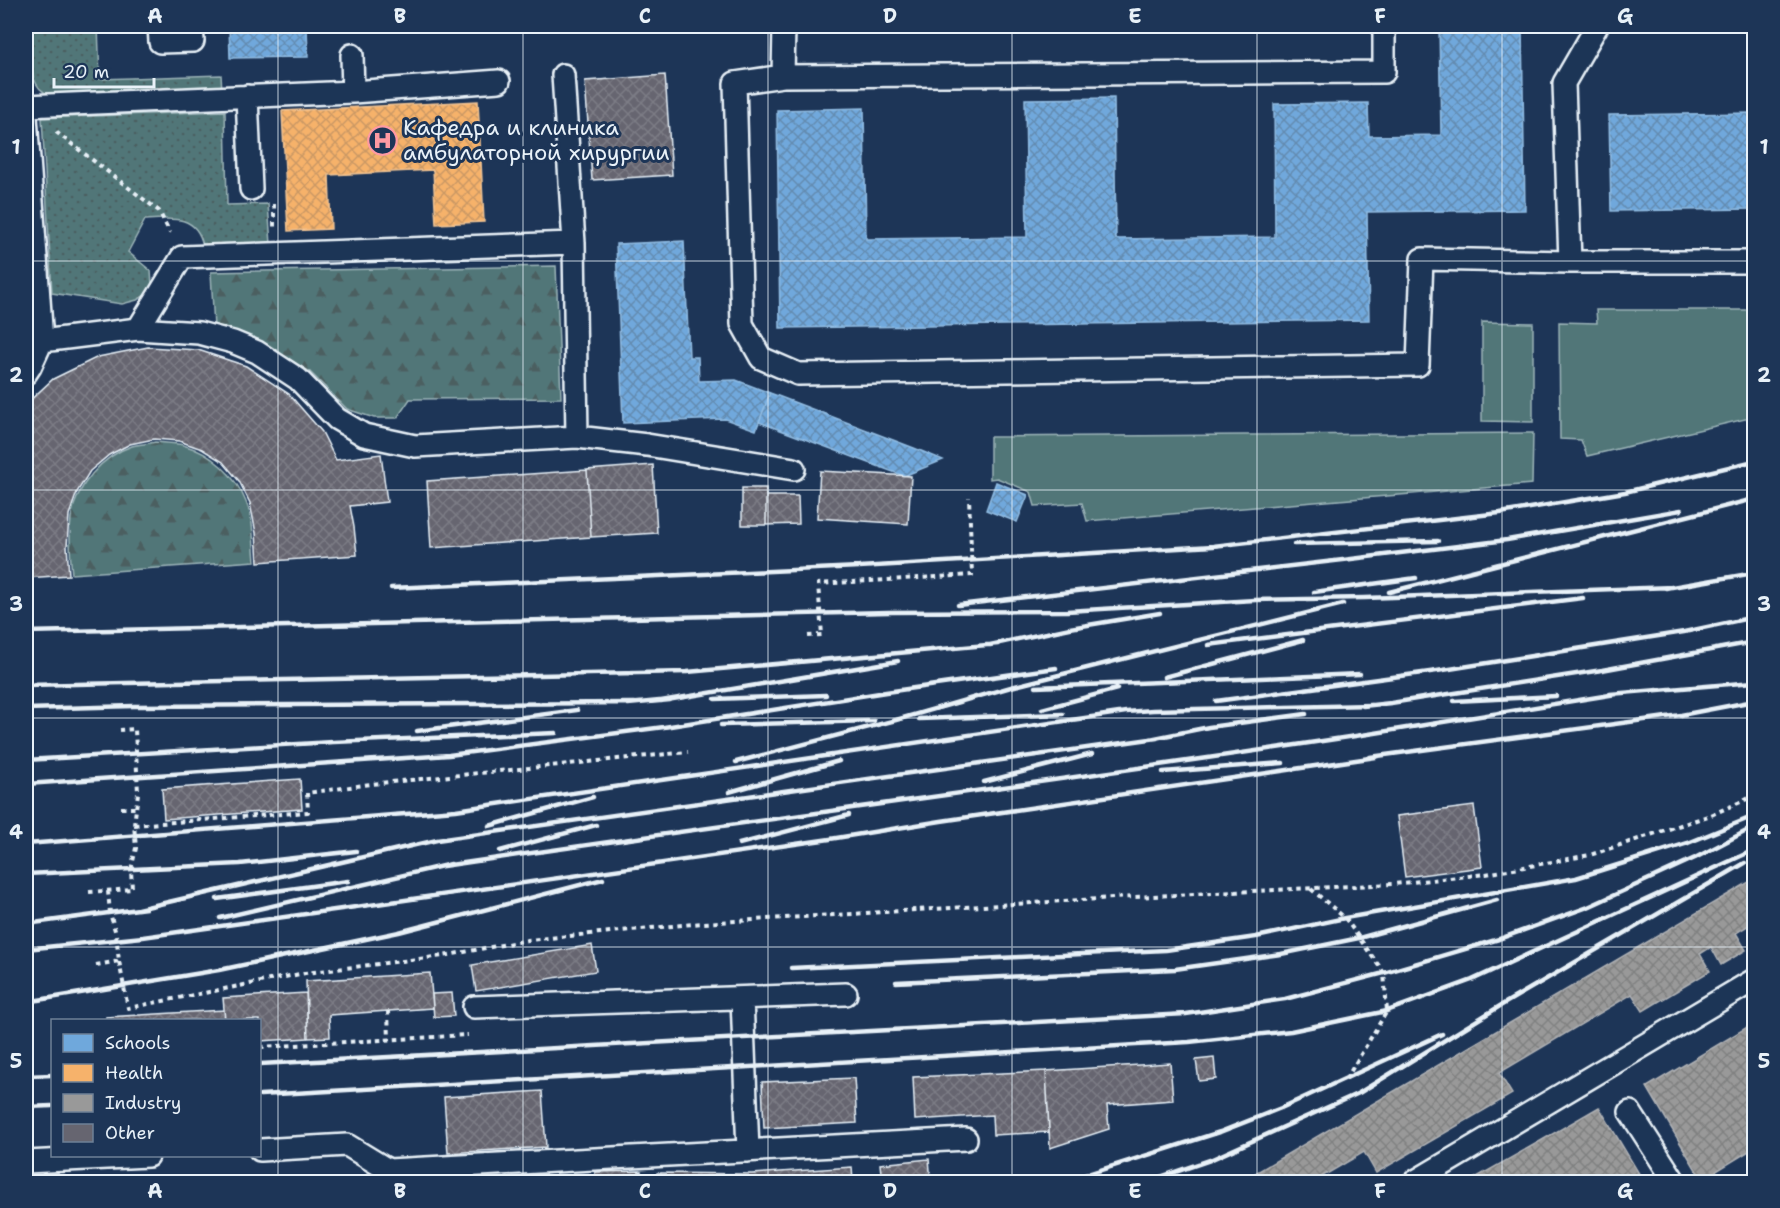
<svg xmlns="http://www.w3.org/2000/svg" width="1780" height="1208" viewBox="0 0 1780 1208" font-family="'Shantell Sans',sans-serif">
<defs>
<pattern id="grass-dots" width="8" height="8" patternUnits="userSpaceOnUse" patternTransform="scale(1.5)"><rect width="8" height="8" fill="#517678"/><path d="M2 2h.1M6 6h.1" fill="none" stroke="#4c5f61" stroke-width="1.8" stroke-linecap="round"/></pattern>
<pattern id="forest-firs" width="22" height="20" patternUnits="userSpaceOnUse" patternTransform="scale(1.5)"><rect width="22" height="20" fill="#517678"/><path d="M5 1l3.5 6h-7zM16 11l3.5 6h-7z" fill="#4c5f61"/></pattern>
<pattern id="schools-cross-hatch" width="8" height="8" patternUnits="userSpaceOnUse" patternTransform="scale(1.5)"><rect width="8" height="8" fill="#6fa8dc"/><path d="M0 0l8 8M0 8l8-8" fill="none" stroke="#638bb0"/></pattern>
<pattern id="health-cross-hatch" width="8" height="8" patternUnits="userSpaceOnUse" patternTransform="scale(1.5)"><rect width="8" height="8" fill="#f6b26b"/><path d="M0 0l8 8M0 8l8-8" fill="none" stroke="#ca9863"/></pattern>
<pattern id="industry-cross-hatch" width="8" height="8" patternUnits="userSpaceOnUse" patternTransform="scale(1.5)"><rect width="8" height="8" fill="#999"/><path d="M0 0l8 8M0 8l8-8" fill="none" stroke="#808181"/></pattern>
<pattern id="building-cross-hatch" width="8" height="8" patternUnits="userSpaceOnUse" patternTransform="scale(1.5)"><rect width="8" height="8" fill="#666570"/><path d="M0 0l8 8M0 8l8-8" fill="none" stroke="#7c7c85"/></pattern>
</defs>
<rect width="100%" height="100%" fill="#1d3557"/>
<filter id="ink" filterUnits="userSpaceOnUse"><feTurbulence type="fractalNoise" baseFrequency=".0167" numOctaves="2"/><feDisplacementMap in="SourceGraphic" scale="12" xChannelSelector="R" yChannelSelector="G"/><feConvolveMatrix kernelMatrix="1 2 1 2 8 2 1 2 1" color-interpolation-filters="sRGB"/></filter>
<g filter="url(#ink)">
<path fill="url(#grass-dots)" stroke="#9cb4b8" stroke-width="1.5" d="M30,26H98L100,79L221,75L222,91L54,95C50,94 47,94 44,92C26,81 31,44 30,26Z
M225,111L227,205L268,204L271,244L203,246C197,214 171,218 145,220L128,252L151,271L152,285L147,294L137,300L122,304L52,293L42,118Z"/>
<path fill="url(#forest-firs)" stroke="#9cb4b8" stroke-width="1.5" d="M556,266L561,398L410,399L397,418H374L347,409L309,371L262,343L214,328L211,272Z
M155,442C164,443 174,443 183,445C211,453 235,474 246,502C254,520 253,542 255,561L72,574C70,555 69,537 71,518C76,486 102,456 132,446C139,444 148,444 155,442Z"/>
<path fill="#517678" stroke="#9cb4b8" stroke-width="1.5" d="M1596,310H1754V417L1587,456L1581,440L1560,439L1559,322L1597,323Z
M1482,322L1533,323V422L1482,421Z
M1533,433L1532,484L1087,521L1082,503L1035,506L1031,492L997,478L990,479V437Z"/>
<path fill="url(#schools-cross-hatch)" stroke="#93bee4" stroke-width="1.5" d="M229,26H307L308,57L230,58Z
M1522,27L1525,210L1367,212L1369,320L780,328L777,110L864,108L866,239L1027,237L1025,99L1114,98L1116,239L1275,237L1274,104L1368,103L1369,136L1441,135L1439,28Z
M1754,113V209L1611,211L1609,115Z
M684,241L689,357H698L699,381L736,380L770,393L756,430L725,419L623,423L616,244Z
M770,393L914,448L943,460L904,476L759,422Z
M996,482L1028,495L1017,522L986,510Z"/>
<path fill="url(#health-cross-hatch)" stroke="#f2c595" stroke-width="1.5" d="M478,101L484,222L436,224L433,170L329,175L331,229L288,231L282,111Z"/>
<path fill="url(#industry-cross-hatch)" stroke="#b1b3b6" stroke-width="1.5" d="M1754,879V922L1736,933L1746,950L1721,965L1711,947L1700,954L1710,971L1643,1011L1632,994L1499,1073L1512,1094L1376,1173L1364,1152L1313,1182H1240Z
M1754,1023V1148L1702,1180L1647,1087Z
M1599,1107L1644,1182H1468L1537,1143Z"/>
<path fill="url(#building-cross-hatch)" stroke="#e8f1f8" stroke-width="1.5" d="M665,75L672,175L592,180L585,81Z
M148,347L198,350L246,366L289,394L322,432L336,460L381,454L387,502L350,506L354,527L357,555L258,562L256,533L250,503L239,481L223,462L202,449L179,441L154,439L130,444L109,455L90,471L77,492L69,515L67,546L69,575L26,578V404L53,379L98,357Z
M653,465L657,533L591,537L587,470Z
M587,470L591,537L431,548L427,481Z
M820,471L911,476L908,524L817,518Z
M742,488H766V525H742Z
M766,496H798L799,524L766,525Z
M300,779L302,809L164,819L162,789Z
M1474,806L1482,867L1405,877L1397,816Z
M592,945L596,971L476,991L472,965Z
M430,973L433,1008L329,1015L330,1037L308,1038L306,981Z
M306,993L308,1038L260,1041V1020H225L223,998Z
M452,993L454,1016L434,1017L432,994Z
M224,1010L225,1020H106V1017Z
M1214,1058L1216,1079L1199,1081L1196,1060Z
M1170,1063L1173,1100L1107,1105L1109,1129L1050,1148L1046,1071Z
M1046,1071L1049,1132L993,1135L992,1115L915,1120L913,1077Z
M854,1078L857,1123L764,1128L762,1082Z
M542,1091L546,1147L448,1153L444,1097Z
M929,1159L931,1182H882L880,1164Z
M852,1167L853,1182H657V1173L752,1174Z
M641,1171V1182H595V1172Z"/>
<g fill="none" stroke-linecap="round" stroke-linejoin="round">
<defs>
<path id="lane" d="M159,26L160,42L193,41L192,26
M1384,26V72L783,76L735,83L742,324L761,358L798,374L1418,365L1422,259L1570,262L1564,83L1597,26
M352,55L353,92
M783,76L784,26
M247,96L251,189
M26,106L353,92L499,81
M26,117L42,341
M574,243L577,437
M1570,262H1754
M138,329L182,257L574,243L563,75
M26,373L30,367L42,341L138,329L199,333L233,342L257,352L298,379L337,419L364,435L415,446L577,437L647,445L794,469
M742,998L748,1151
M474,1007L846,994
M1630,1112L1675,1182
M260,1150L347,1145L388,1170L407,1169L966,1139
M26,1162L148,1156
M1414,1182L1754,980"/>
</defs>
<use href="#lane" stroke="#e8f1f8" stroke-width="26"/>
<path stroke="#e8f1f8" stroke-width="4" stroke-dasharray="4.5 4.5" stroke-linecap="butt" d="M56,132L159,211L170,233
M274,204V227
M808,636L822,635L818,584L972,575L969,497
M121,808H135
M134,825L308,812L307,793L371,784L688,752
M1311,889L1345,918L1384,973L1387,1011L1346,1079
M108,891L110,913L116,934L119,961L128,1008L305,973L443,956L528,940L703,923L1114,898L1394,884L1486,874L1590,855L1711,815L1754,796
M89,892L132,889L131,870L136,848L134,825L138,793L135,729L120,730
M96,965L119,961
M388,1011L389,1040
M260,1047L468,1035"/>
<use href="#lane" stroke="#1d3557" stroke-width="21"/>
<path stroke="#e8f1f8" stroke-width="4.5" d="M1294,544L1438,541
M391,588L859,567L1213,546L1500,513L1625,492L1754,461
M1666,588L1754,573
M1314,592L1416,578
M1389,592L1754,499
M958,605L1343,560L1507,540L1681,510
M26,632L889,612L1067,611L1255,600L1365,598L1673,587
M990,645L1070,628L1160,613
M1208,645L1583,598
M1164,677L1303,640
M26,685L687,672L998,644
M1036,687L1360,674
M1610,694L1754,682
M715,699L826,695
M661,701L898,661
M1216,701L1437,671L1684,632L1754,617
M1454,701L1556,696
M628,704L670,700
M1363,706L1391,703L1602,670L1754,642
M26,709L134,706L635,703
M1042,709L1117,689
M919,719L1063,714
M721,725L874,721
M417,731L577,710
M1150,739L1209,727L1306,714
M1370,757L1681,715L1754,701
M26,760L333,742L556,733
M736,762L896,720L1011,687L1343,604
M1163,772L1283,763
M984,782L1092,754
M26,784L449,755L664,727L886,692L1056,668
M729,792L839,761
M489,826L593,797
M26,844L456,810L1126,712L1153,710L1371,705
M739,844L849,815
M500,851L596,825
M443,866C753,820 1065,781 1375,733C1456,720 1536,707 1616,694
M26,874L240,864L356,851
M217,899L348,881
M138,909L437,840L1157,738
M220,918L451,864
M26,924L146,908
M26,949L143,937L370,905L830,839L941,821L1376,757
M791,968L1166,950L1256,937L1345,918L1576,878L1688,843L1754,816
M896,982L1175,969L1281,954L1359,938L1497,900
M26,1002L219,970L399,932L603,879
M260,1064L1186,1014L1285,999L1384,973L1499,939L1588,907L1695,858L1754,827
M26,1076L52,1075
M260,1095L1189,1042L1291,1031L1387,1011L1472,980L1754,850
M26,1107L52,1106
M1063,1182L1220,1132L1281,1108L1442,1034
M1146,1182L1210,1160L1359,1093L1500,1006L1745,863"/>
</g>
</g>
<path fill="none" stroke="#e8f1f8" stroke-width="1.5" stroke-opacity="0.55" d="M278,26V1182M523,26V1182M768,26V1182M1012,26V1182M1257,26V1182M1502,26V1182M26,261H1754M26,490H1754M26,718H1754M26,947H1754"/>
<defs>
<symbol id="hospital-ring" viewBox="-11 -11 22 22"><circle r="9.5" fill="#1d3557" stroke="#ff9aa2" stroke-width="1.5"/><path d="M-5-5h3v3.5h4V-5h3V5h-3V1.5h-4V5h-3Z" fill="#ff9aa2"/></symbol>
</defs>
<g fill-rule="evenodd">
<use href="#hospital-ring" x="366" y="124" width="33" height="33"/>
</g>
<g text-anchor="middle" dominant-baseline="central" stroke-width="6" stroke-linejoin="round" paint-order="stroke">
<g font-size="22" fill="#e8f1f8" stroke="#1d3557" text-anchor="start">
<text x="403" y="127">Кафедра и клиника<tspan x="403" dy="25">амбулаторной хирургии</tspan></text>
</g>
</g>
<rect width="1780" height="1208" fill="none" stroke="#1d3557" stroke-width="66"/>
<rect x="51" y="1019" width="210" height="138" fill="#1d3557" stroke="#6e8097" stroke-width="1.5"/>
<rect x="63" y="1034" width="30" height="18" fill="#6fa8dc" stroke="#6e8097" stroke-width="1.5"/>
<text x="105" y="1049" font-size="18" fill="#e8f1f8">Schools</text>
<rect x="63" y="1064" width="30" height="18" fill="#f6b26b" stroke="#6e8097" stroke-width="1.5"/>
<text x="105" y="1079" font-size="18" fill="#e8f1f8">Health</text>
<rect x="63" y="1094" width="30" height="18" fill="#999999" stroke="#6e8097" stroke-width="1.5"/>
<text x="105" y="1109" font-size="18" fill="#e8f1f8">Industry</text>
<rect x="63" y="1124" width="30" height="18" fill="#666570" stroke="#6e8097" stroke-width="1.5"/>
<text x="105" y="1139" font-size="18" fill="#e8f1f8">Other</text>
<path d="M54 78v9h100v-9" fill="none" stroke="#e8f1f8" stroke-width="3"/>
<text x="63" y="78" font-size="18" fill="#e8f1f8" stroke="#1d3557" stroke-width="4.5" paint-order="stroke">20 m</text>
<rect x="33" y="33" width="1714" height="1142" fill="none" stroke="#e8f1f8" stroke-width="2"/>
<g font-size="20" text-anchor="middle" font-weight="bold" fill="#e8f1f8">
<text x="155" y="23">A</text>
<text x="400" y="23">B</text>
<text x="645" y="23">C</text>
<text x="890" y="23">D</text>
<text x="1135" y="23">E</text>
<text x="1380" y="23">F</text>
<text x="1625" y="23">G</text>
<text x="16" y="154">1</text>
<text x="1764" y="154">1</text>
<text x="16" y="382">2</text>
<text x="1764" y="382">2</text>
<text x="16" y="611">3</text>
<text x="1764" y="611">3</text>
<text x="16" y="839">4</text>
<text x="1764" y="839">4</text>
<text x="16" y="1068">5</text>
<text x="1764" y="1068">5</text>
<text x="155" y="1198">A</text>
<text x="400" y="1198">B</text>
<text x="645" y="1198">C</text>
<text x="890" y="1198">D</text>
<text x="1135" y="1198">E</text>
<text x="1380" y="1198">F</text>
<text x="1625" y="1198">G</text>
</g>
</svg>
